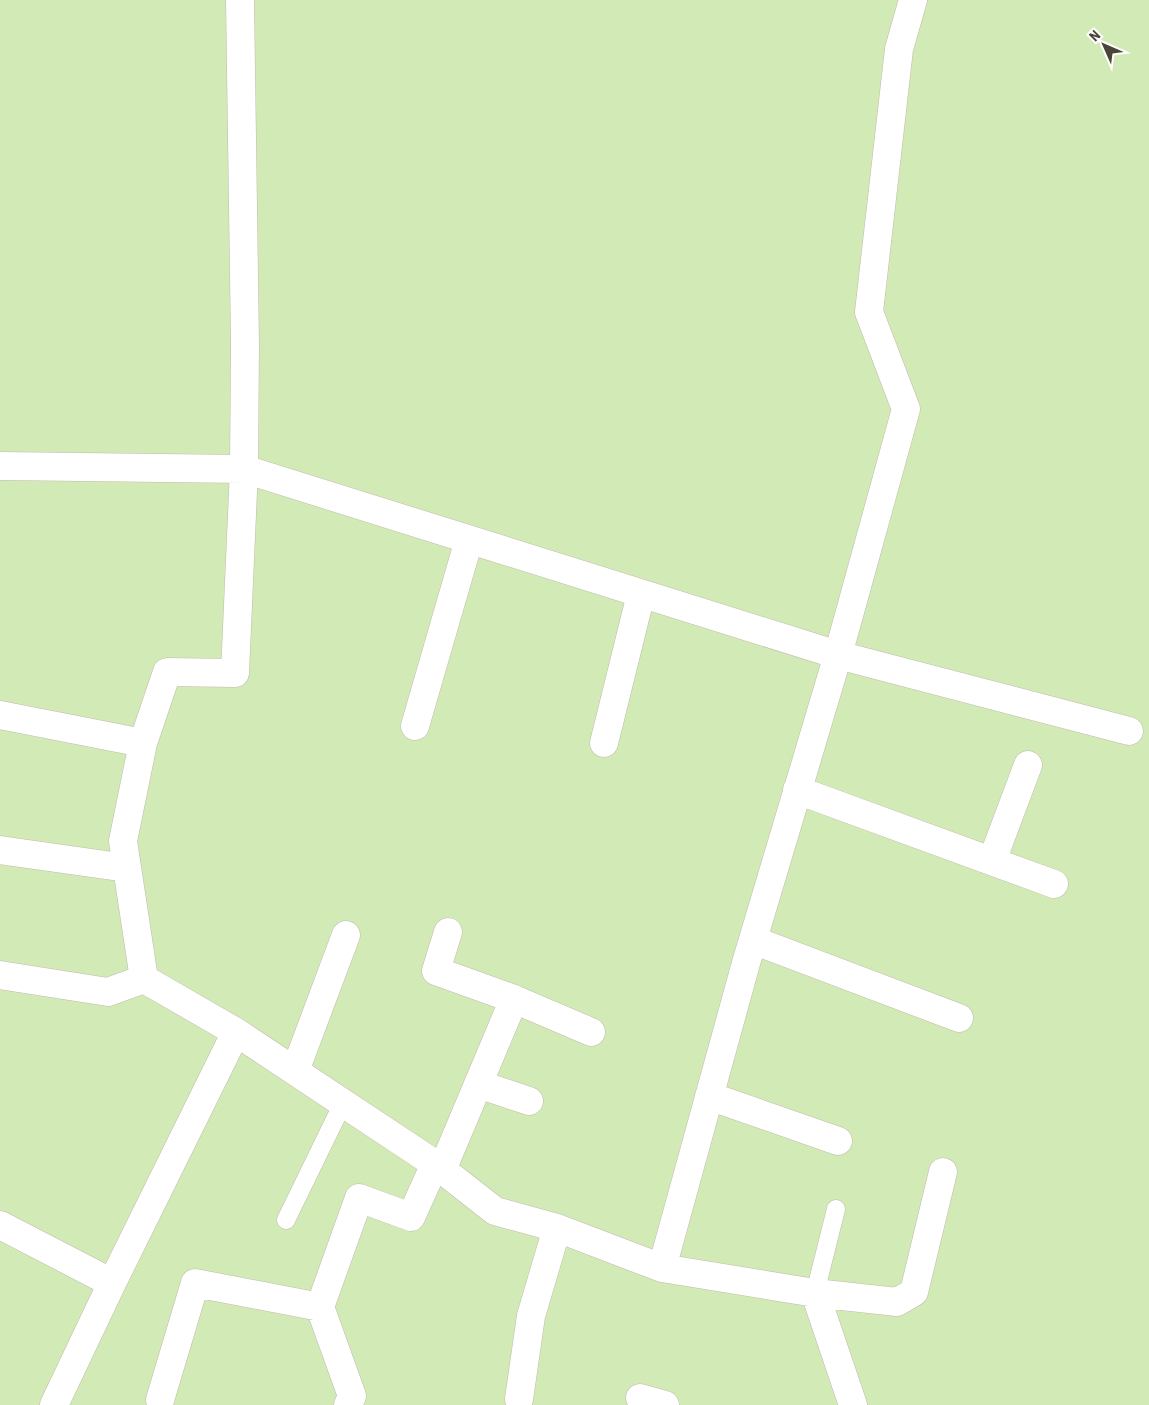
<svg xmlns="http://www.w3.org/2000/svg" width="1149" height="1405" viewBox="0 0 1149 1405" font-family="'Roboto Condensed',sans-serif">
<rect width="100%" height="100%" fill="#f6f3ec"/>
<path fill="#d2eab5" d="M0,0H1149V1405H0Z"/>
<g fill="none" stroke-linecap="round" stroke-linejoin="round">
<defs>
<path id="lane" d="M286,1220L343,1103
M815,1293L836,1209"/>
<path id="street" d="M240,0L245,344L244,469L235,673L167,672L143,743L123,841L144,979L236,1032L435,1164L495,1211L557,1228L662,1268L815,1293L897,1302L914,1292L943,1172
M0,466L244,469L838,655L1129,731
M0,715L143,743
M415,726L469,540
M604,743L641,594
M797,790L1054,884
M0,850L127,868
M992,861L1028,765
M448,932L436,971L514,999L591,1032
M753,940L959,1018
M0,975L108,992L144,979
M295,1071L346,935
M478,1084L529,1101
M709,1096L838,1141
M442,1170L514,999
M0,1225L112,1283
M662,1268L746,963L838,655L906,409L869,312L899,49L913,0
M815,1293L853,1405
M640,1398L665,1405
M519,1399L531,1316L557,1228
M160,1400L195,1283L320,1307
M54,1405L112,1283L236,1032
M348,1405L352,1396L320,1307L359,1198L411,1217L435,1164"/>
</defs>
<use href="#lane" stroke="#c2bbae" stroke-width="19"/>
<use href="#street" stroke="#c2bbae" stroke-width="29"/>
<use href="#lane" stroke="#fff" stroke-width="18"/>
<use href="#street" stroke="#fff" stroke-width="28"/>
</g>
<g transform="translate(1104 45) rotate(315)" stroke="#ffffff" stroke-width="4" paint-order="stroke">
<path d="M0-4L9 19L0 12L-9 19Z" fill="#4b4439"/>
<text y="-8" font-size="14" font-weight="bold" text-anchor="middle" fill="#4b4439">N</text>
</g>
</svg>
